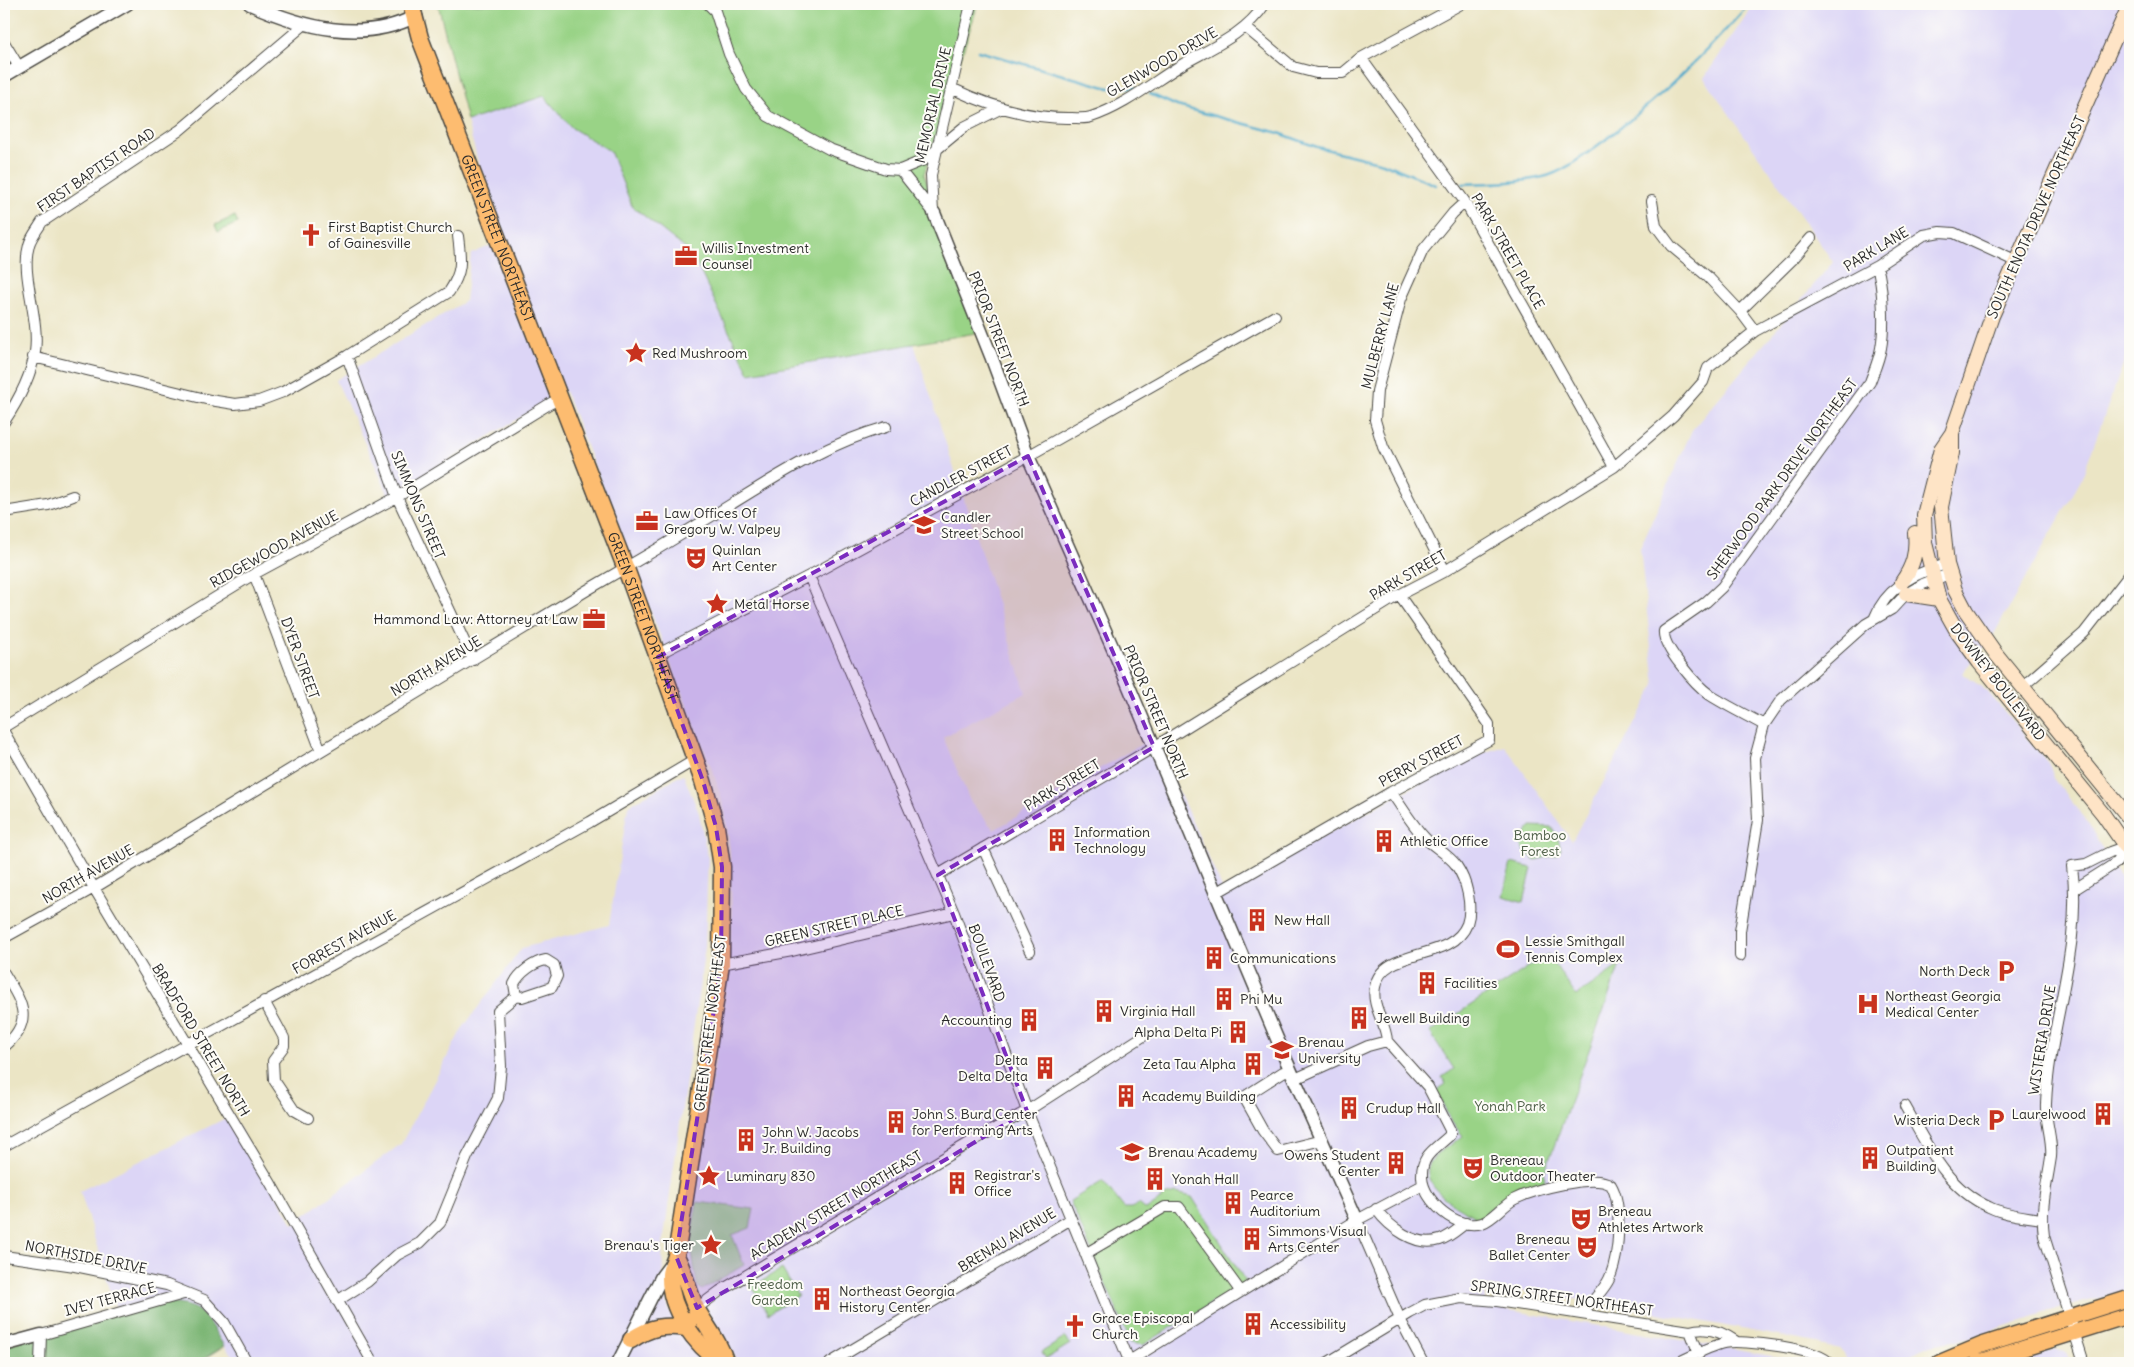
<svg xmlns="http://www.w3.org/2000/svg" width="2134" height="1367" viewBox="0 0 2134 1367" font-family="Delius,sans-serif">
<rect width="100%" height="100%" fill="#fdfcf7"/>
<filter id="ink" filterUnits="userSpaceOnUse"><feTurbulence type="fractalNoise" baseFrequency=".02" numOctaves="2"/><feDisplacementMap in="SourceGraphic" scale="10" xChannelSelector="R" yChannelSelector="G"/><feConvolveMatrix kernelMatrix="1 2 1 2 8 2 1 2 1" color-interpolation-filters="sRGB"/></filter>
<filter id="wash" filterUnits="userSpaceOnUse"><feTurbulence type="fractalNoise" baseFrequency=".0096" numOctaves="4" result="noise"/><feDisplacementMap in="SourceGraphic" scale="20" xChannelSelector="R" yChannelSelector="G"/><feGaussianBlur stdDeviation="1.12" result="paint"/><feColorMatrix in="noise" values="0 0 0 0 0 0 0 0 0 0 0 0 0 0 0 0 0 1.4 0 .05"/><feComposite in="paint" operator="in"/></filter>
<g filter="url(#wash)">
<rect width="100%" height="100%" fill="#ebe5c5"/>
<path fill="#dcd5f6" d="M1754,4H2130V345L2081,480L1994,634L1962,673L1987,691L2049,764L2055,781L2084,817L2118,874L2130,885V1290L2050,1311L1972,1337L1931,1345L1891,1363H1847L1844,1353L1840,1349L1816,1343L1609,1304L1489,1286H1483L1486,1306L1811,1363H739L706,1310L693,1284L686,1242L724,1006L732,920L730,851L725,811L715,777L565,391L389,496L336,380L465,301L471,254L500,242L467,121L544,95L572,128L610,151L632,206L692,254L749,373L914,344L1026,693L943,737L970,801L994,830L1154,737L1223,890L1467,758L1505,746L1572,841L1655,685L1640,548L1692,430L1833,262L1704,78Z
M683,774L699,813L708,859L705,947L662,1250L664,1295L671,1314L705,1363H239L224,1346L117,1312L80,1191L232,1115L293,1224L401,1144L462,1029L522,948L609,925L628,806Z
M2056,1349L2065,1351L2072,1363H2000Z"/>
<path fill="#99d386" stroke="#627f58" d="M438,4H978L924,174L981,332L749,373L692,254L632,206L610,151L572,128L544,96L467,121Z
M235,216L238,223L218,232L215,225Z
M1531,826L1551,827L1557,835L1561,850L1556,855L1535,860L1525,852L1520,842Z
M1511,863L1532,868L1524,902L1503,896Z
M1548,954L1576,996L1620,965L1544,1174L1545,1182L1514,1192L1488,1211L1487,1218L1474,1219V1216C1458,1208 1414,1184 1432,1160C1439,1150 1454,1143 1463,1136L1450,1120L1437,1090L1446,1084L1442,1077L1454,1069L1430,1032Z
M1103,1181L1124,1208H1131L1139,1204L1146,1210L1163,1198V1196L1176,1193L1192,1197L1246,1282L1143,1345L1131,1343L1070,1201Z
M697,1202L754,1209L750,1228L732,1235L744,1265L702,1290L697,1286L690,1241Z
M782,1269L798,1296L768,1314L752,1287Z
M1066,1337L1070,1344L1046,1359L1042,1352Z"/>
<path fill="#7ab573" stroke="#52704f" d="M158,1302C204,1305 201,1310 224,1346L197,1363H4V1345Z"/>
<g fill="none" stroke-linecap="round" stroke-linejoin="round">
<path stroke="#4ca9ca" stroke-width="2.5" d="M978,51L1109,88L1135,87
M1150,94L1177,106L1279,133L1317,147L1383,163L1436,185
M1463,184C1489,183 1517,183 1543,177C1565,172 1587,153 1605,140C1660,98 1704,56 1749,4"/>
</g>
</g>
<g filter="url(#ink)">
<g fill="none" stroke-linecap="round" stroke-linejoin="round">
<defs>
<path id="minor" d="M708,4L715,11L729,54L746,89L768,116L829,149L886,169L900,170L934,213
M1245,27L1293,67L1316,73H1343L1361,58L1461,4
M4,42L19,67
M1361,58L1465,202L1614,467
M951,88C989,106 1030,119 1072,118C1078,118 1085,119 1091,117C1125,106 1153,82 1183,64C1213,47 1245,34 1265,4
M900,170L924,160L964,127L1002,108
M1652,201L1656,226L1671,246L1708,277L1740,311
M933,212L931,175L971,4
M1755,331L1877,266L1924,235L1940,232L1954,233L2015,261
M347,356L397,497L473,660
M33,357L210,400L235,404L259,401L283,392L347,356L449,292C463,271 461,260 458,236
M4,422C18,401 31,377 35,352C40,317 20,275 29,245C31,237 38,229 42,222L180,130L305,24
M4,512L48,505L73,496
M1445,571L1383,447L1375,420L1377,391L1401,299L1423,250L1453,213L1465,202
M254,574L321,751
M809,576L954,913L1027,1111L1130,1363
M1875,617C1887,586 1917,572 1947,564
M658,657L666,650L809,576L1028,456L1275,316
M2022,687L2084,633L2130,574
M1764,725C1746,715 1727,706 1710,695C1696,685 1662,647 1664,631L1706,602L1722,587L1870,382C1874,371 1879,360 1881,348C1885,327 1883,287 1877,266
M4,727L254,574L397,497L551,403L561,399
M4,732L94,888L270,1182L373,1363
M1391,792C1402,807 1412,825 1425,838C1434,847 1449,855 1456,865C1467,881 1473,906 1467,924C1452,963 1382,946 1375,987C1371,1007 1386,1022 1387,1041L1428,1087L1450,1130V1135C1436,1149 1421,1154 1422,1177C1423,1201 1457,1231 1482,1223C1494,1219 1503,1205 1515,1199C1533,1190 1594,1173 1611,1185C1623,1205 1619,1255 1610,1277C1605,1290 1590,1303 1581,1314
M983,848L1030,951
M938,875L1154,747L1399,595L1445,571L1614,467L1673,416L1703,382L1708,368L1755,331L1740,311L1792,260L1811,238
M2075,889L2116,863L2127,847
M1216,893L1391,792L1489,740V724L1399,595
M4,938L94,888L589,589C636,562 683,534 730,505C780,474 828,443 886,427
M1740,956V931L1758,820L1755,758L1764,725L1781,700L1866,624L1892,609L1906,594L1923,584L1949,574
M721,964L792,951L954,913
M4,973C22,1003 35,1020 4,1047
M264,1001L284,1038V1046L273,1061L274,1080L294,1110L308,1118
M1290,1070L1283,1072L1244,1097L1263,1131L1278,1151L1322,1140
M1295,1079L1368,1046L1387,1041
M1905,1106C1927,1145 1946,1188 1989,1207C2005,1215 2024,1216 2041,1219
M4,1146L590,822L695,760
M1376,1209C1389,1227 1416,1248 1440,1240C1450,1237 1458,1229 1466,1223
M1357,1220L1400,1319L1423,1363
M1085,1254L1165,1207H1179L1241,1292
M4,1256L75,1266L167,1285L204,1300L224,1322L247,1363
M337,1301L367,1282L397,1255L420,1243L440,1223L467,1157L498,1098L501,1066L498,1011L516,996L522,997L552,987L557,976L554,965L546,960C534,962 519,973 514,984L516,996
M697,1308L720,1291L969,1143L1027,1111L1145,1035
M1690,1331L1699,1354
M40,1363L41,1335L187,1293
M830,1363L1071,1219
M1126,1363L1357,1220L1423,1185
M1327,1363L1410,1313L1425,1305L1461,1298L1497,1301L1690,1331C1707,1326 1723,1332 1737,1342
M1677,1363C1692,1356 1708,1347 1724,1343C1741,1339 1821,1349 1829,1363
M2084,1363L2044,1236C2040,1208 2047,1185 2051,1157C2053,1140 2045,1122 2046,1104C2049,1024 2083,947 2072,866L2086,864L2110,852L2130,845"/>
<path id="tertiary" d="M250,4C302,27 362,44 416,16
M4,76L127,4
M934,213L991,356L1028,456L1114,651L1286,1060L1357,1220
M4,1345L41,1335
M618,1363L662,1276L671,1264"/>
<path id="secondary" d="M2130,4L1992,316L1952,433L1941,449L1924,515L1925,543L1939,599L1958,633L1979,662L2103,814L2130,853
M1952,433V453L1941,507L1947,564L1955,590L1966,611L1996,654L2130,819
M1902,582C1913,566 1917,553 1915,533
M1906,594L1939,599"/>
<path id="primary" d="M1939,1363L1982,1345L2130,1298
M1977,1363L2130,1315"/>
<g id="trunk">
<path id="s1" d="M411,4L420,38L626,569L703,781L716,827L722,867L721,964L676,1256C674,1262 670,1269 670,1275C669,1310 695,1345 722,1363"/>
<path d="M676,1256C685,1273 688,1291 696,1308C707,1328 719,1341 726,1363"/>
<path d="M631,1340C652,1326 663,1325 687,1328L689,1320"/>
</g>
</defs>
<use href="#minor" stroke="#484742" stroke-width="12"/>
<use href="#tertiary" stroke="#484742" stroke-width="15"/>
<use href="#secondary" stroke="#484742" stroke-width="16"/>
<use href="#primary" stroke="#484742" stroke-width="18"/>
<use href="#trunk" stroke="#484742" stroke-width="19"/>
<use href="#minor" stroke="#fff" stroke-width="10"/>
<use href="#tertiary" stroke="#fff" stroke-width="12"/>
<use href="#secondary" stroke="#fee4c6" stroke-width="14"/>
<use href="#primary" stroke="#fdbc70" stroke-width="15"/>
<use href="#trunk" stroke="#fdbc70" stroke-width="16"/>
</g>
</g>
<path fill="#7b2cbf" fill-opacity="0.2" stroke="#7b2cbf" stroke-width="4" stroke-dasharray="10 6" stroke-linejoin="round" d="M1028,456L1154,747L938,875L1027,1111L697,1308L676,1256L721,964L722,867L716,827L703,781L658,657Z"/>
<defs>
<symbol id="church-bare" viewBox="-9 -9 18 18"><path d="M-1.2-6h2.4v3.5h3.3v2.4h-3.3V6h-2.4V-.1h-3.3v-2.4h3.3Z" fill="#c8321e" stroke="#fdfcf7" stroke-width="2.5" paint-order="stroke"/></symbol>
<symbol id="office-bare" viewBox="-9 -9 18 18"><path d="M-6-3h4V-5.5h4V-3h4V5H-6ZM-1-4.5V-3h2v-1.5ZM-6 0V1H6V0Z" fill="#c8321e" stroke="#fdfcf7" stroke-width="2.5" paint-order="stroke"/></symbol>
<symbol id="sight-bare" viewBox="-9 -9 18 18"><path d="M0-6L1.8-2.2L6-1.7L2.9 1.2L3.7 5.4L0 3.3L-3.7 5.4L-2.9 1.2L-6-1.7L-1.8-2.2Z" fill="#c8321e" stroke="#fdfcf7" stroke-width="2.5" paint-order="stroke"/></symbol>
<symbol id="school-bare" viewBox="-9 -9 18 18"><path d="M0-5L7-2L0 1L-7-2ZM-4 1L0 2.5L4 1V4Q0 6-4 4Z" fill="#c8321e" stroke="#fdfcf7" stroke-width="2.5" paint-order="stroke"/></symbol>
<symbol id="theatre-bare" viewBox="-9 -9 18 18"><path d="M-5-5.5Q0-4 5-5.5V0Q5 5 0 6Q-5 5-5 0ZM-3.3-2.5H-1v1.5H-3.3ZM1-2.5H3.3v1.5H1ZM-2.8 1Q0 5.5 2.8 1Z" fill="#c8321e" stroke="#fdfcf7" stroke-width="2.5" paint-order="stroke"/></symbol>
<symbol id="building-bare" viewBox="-9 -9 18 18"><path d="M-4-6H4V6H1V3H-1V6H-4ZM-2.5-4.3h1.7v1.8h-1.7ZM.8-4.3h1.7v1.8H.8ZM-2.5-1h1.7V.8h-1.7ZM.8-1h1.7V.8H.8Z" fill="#c8321e" stroke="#fdfcf7" stroke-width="2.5" paint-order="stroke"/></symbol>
<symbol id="stadium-bare" viewBox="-9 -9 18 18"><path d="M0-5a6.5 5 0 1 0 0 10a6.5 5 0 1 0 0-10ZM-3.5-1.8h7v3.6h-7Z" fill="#c8321e" stroke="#fdfcf7" stroke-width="2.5" paint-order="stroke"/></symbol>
<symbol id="parking-bare" viewBox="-9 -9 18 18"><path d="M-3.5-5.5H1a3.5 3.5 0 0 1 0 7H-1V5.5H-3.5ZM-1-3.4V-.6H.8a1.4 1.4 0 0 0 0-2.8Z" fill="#c8321e" stroke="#fdfcf7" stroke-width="2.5" paint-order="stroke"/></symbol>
<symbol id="hospital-bare" viewBox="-9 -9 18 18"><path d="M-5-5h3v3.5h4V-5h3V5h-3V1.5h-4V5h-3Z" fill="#c8321e" stroke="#fdfcf7" stroke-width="2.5" paint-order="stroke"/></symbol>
<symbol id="university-bare" viewBox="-9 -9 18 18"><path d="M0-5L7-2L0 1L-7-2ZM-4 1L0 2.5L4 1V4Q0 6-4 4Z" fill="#c8321e" stroke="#fdfcf7" stroke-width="2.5" paint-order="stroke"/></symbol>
</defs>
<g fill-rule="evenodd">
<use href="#church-bare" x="295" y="219" width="32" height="32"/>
<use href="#office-bare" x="670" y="240" width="32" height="32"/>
<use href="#sight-bare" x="620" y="337" width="32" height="32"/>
<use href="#office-bare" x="631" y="505" width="32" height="32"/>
<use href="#school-bare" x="908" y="509" width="32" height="32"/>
<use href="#theatre-bare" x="680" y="542" width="32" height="32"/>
<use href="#sight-bare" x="701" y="588" width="32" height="32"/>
<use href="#office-bare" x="578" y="603" width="32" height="32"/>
<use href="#building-bare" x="1041" y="824" width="32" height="32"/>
<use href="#building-bare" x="1368" y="825" width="32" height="32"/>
<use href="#building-bare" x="1241" y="904" width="32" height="32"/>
<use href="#stadium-bare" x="1492" y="933" width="32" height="32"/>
<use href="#building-bare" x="1198" y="942" width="32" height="32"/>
<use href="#parking-bare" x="1990" y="955" width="32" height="32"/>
<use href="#building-bare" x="1411" y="967" width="32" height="32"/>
<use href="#building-bare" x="1208" y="983" width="32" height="32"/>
<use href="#hospital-bare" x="1852" y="988" width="32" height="32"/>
<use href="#building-bare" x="1088" y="995" width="32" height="32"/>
<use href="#building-bare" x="1343" y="1002" width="32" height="32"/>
<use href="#building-bare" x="1013" y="1004" width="32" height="32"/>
<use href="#building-bare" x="1222" y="1016" width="32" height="32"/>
<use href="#university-bare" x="1266" y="1034" width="32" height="32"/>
<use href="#building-bare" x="1237" y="1048" width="32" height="32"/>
<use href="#building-bare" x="1029" y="1052" width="32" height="32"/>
<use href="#building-bare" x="1110" y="1080" width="32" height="32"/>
<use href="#building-bare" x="1333" y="1092" width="32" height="32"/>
<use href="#building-bare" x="2087" y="1098" width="32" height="32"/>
<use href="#parking-bare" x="1980" y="1104" width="32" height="32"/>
<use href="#building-bare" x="880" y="1106" width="32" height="32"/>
<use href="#building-bare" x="730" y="1124" width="32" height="32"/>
<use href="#school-bare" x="1116" y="1136" width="32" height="32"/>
<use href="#building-bare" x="1854" y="1142" width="32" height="32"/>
<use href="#building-bare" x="1380" y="1147" width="32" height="32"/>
<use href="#theatre-bare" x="1457" y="1152" width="32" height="32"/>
<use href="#sight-bare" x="693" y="1160" width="32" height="32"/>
<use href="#building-bare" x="1139" y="1163" width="32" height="32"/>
<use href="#building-bare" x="941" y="1167" width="32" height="32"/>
<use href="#building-bare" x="1217" y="1187" width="32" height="32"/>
<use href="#theatre-bare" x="1565" y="1203" width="32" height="32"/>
<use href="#building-bare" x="1236" y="1223" width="32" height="32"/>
<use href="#sight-bare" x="695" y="1229" width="32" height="32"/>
<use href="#theatre-bare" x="1571" y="1231" width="32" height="32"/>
<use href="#building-bare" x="806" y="1283" width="32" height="32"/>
<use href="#building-bare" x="1237" y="1308" width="32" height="32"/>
<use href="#church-bare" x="1059" y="1310" width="32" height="32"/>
</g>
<g text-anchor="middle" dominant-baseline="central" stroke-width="4" stroke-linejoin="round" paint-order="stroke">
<g font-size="14" fill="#2b2b2b" stroke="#fdfcf7">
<text transform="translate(1162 62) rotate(-30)">GLENWOOD DRIVE</text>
<text transform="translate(933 105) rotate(-77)">MEMORIAL DRIVE</text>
<text transform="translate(96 170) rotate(-34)">FIRST BAPTIST ROAD</text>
<text transform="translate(2036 217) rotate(-66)">SOUTH ENOTA DRIVE NORTHEAST</text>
<text stroke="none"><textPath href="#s1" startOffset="250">GREEN STREET NORTHEAST</textPath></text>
<text transform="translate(1876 249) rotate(-31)">PARK LANE</text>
<text transform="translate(1508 251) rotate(60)">PARK STREET PLACE</text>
<text transform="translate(1380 336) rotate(-75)">MULBERRY LANE</text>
<text transform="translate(999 339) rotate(69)">PRIOR STREET NORTH</text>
<text transform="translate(961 476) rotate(-28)">CANDLER STREET</text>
<text transform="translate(1782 479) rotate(-54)">SHERWOOD PARK DRIVE NORTHEAST</text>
<text transform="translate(418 505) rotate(67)">SIMMONS STREET</text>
<text transform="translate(274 549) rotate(-29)">RIDGEWOOD AVENUE</text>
<text transform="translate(1408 575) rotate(-30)">PARK STREET</text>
<text stroke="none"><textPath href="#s1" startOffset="655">GREEN STREET NORTHEAST</textPath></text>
<text transform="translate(300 658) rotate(70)">DYER STREET</text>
<text transform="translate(436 666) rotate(-31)">NORTH AVENUE</text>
<text transform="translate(1998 682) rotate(52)">DOWNEY BOULEVARD</text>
<text transform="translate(1156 712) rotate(67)">PRIOR STREET NORTH</text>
<text transform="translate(1421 761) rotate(-28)">PERRY STREET</text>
<text transform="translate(1062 785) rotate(-31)">PARK STREET</text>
<text transform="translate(88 874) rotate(-30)">NORTH AVENUE</text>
<text transform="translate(834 926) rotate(-13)">GREEN STREET PLACE</text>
<text transform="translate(344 942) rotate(-29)">FORREST AVENUE</text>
<text transform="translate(987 963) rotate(70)">BOULEVARD</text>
<text transform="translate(710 1023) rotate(-83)">GREEN STREET NORTHEAST</text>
<text transform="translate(201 1040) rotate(59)">BRADFORD STREET NORTH</text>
<text transform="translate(2042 1040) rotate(-81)">WISTERIA DRIVE</text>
<text transform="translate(836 1205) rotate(-31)">ACADEMY STREET NORTHEAST</text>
<text transform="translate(1007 1240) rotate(-31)">BRENAU AVENUE</text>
<text transform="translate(86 1257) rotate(11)">NORTHSIDE DRIVE</text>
<text transform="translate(1562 1298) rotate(8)">SPRING STREET NORTHEAST</text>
<text transform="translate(110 1299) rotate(-15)">IVEY TERRACE</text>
</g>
<g font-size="14" fill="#2b2b2b" stroke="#fdfcf7" text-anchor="start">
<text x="328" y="227">First Baptist Church<tspan x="328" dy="16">of Gainesville</tspan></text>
<text x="702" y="248">Willis Investment<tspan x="702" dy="16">Counsel</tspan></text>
<text x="652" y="353">Red Mushroom</text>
<text x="664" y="513">Law Offices Of<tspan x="664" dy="16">Gregory W. Valpey</tspan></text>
<text x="941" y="517">Candler<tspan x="941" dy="16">Street School</tspan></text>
<text x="712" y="550">Quinlan<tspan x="712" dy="16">Art Center</tspan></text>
<text x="734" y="604">Metal Horse</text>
<text x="578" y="619" text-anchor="end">Hammond Law: Attorney at Law</text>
<text x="1074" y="832">Information<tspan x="1074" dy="16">Technology</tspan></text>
<text x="1400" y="841">Athletic Office</text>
<text x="1274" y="920">New Hall</text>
<text x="1525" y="941">Lessie Smithgall<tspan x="1525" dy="16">Tennis Complex</tspan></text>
<text x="1230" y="958">Communications</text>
<text x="1990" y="971" text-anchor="end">North Deck</text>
<text x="1444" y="983">Facilities</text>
<text x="1885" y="996">Northeast Georgia<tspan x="1885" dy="16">Medical Center</tspan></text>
<text x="1240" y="999">Phi Mu</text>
<text x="1120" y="1011">Virginia Hall</text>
<text x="1376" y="1018">Jewell Building</text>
<text x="1012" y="1020" text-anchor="end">Accounting</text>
<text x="1222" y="1032" text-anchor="end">Alpha Delta Pi</text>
<text x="1298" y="1042">Brenau<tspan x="1298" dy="16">University</tspan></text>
<text x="1028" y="1060" text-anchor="end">Delta<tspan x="1028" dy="16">Delta Delta</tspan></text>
<text x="1236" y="1064" text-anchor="end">Zeta Tau Alpha</text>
<text x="1142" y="1096">Academy Building</text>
<text x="1366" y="1108">Crudup Hall</text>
<text x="912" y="1114">John S. Burd Center<tspan x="912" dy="16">for Performing Arts</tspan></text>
<text x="2086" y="1114" text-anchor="end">Laurelwood</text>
<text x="1980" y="1120" text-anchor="end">Wisteria Deck</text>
<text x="762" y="1132">John W. Jacobs<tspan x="762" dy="16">Jr. Building</tspan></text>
<text x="1886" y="1150">Outpatient<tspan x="1886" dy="16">Building</tspan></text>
<text x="1148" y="1152">Brenau Academy</text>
<text x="1380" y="1155" text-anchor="end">Owens Student<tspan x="1380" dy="16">Center</tspan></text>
<text x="1490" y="1160">Breneau<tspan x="1490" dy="16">Outdoor Theater</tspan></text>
<text x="974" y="1175">Registrar's<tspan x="974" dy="16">Office</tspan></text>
<text x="726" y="1176">Luminary 830</text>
<text x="1172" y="1179">Yonah Hall</text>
<text x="1250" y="1195">Pearce<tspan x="1250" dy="16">Auditorium</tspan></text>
<text x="1598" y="1211">Breneau<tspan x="1598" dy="16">Athletes Artwork</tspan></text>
<text x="1268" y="1231">Simmons Visual<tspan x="1268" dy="16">Arts Center</tspan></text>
<text x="1570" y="1239" text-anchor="end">Breneau<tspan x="1570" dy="16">Ballet Center</tspan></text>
<text x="694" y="1245" text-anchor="end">Brenau's Tiger</text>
<text x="839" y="1291">Northeast Georgia<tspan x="839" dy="16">History Center</tspan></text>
<text x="1092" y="1318">Grace Episcopal<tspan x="1092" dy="16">Church</tspan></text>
<text x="1270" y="1324">Accessibility</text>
</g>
<g font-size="14" fill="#4c5d46" stroke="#fdfcf7">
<text x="1540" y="835">Bamboo<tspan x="1540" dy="16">Forest</tspan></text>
<text x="1510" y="1106">Yonah Park</text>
<text x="775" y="1284">Freedom<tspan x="775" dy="16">Garden</tspan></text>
</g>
</g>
<rect width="2134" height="1367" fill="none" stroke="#fdfcf7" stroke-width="20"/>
</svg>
